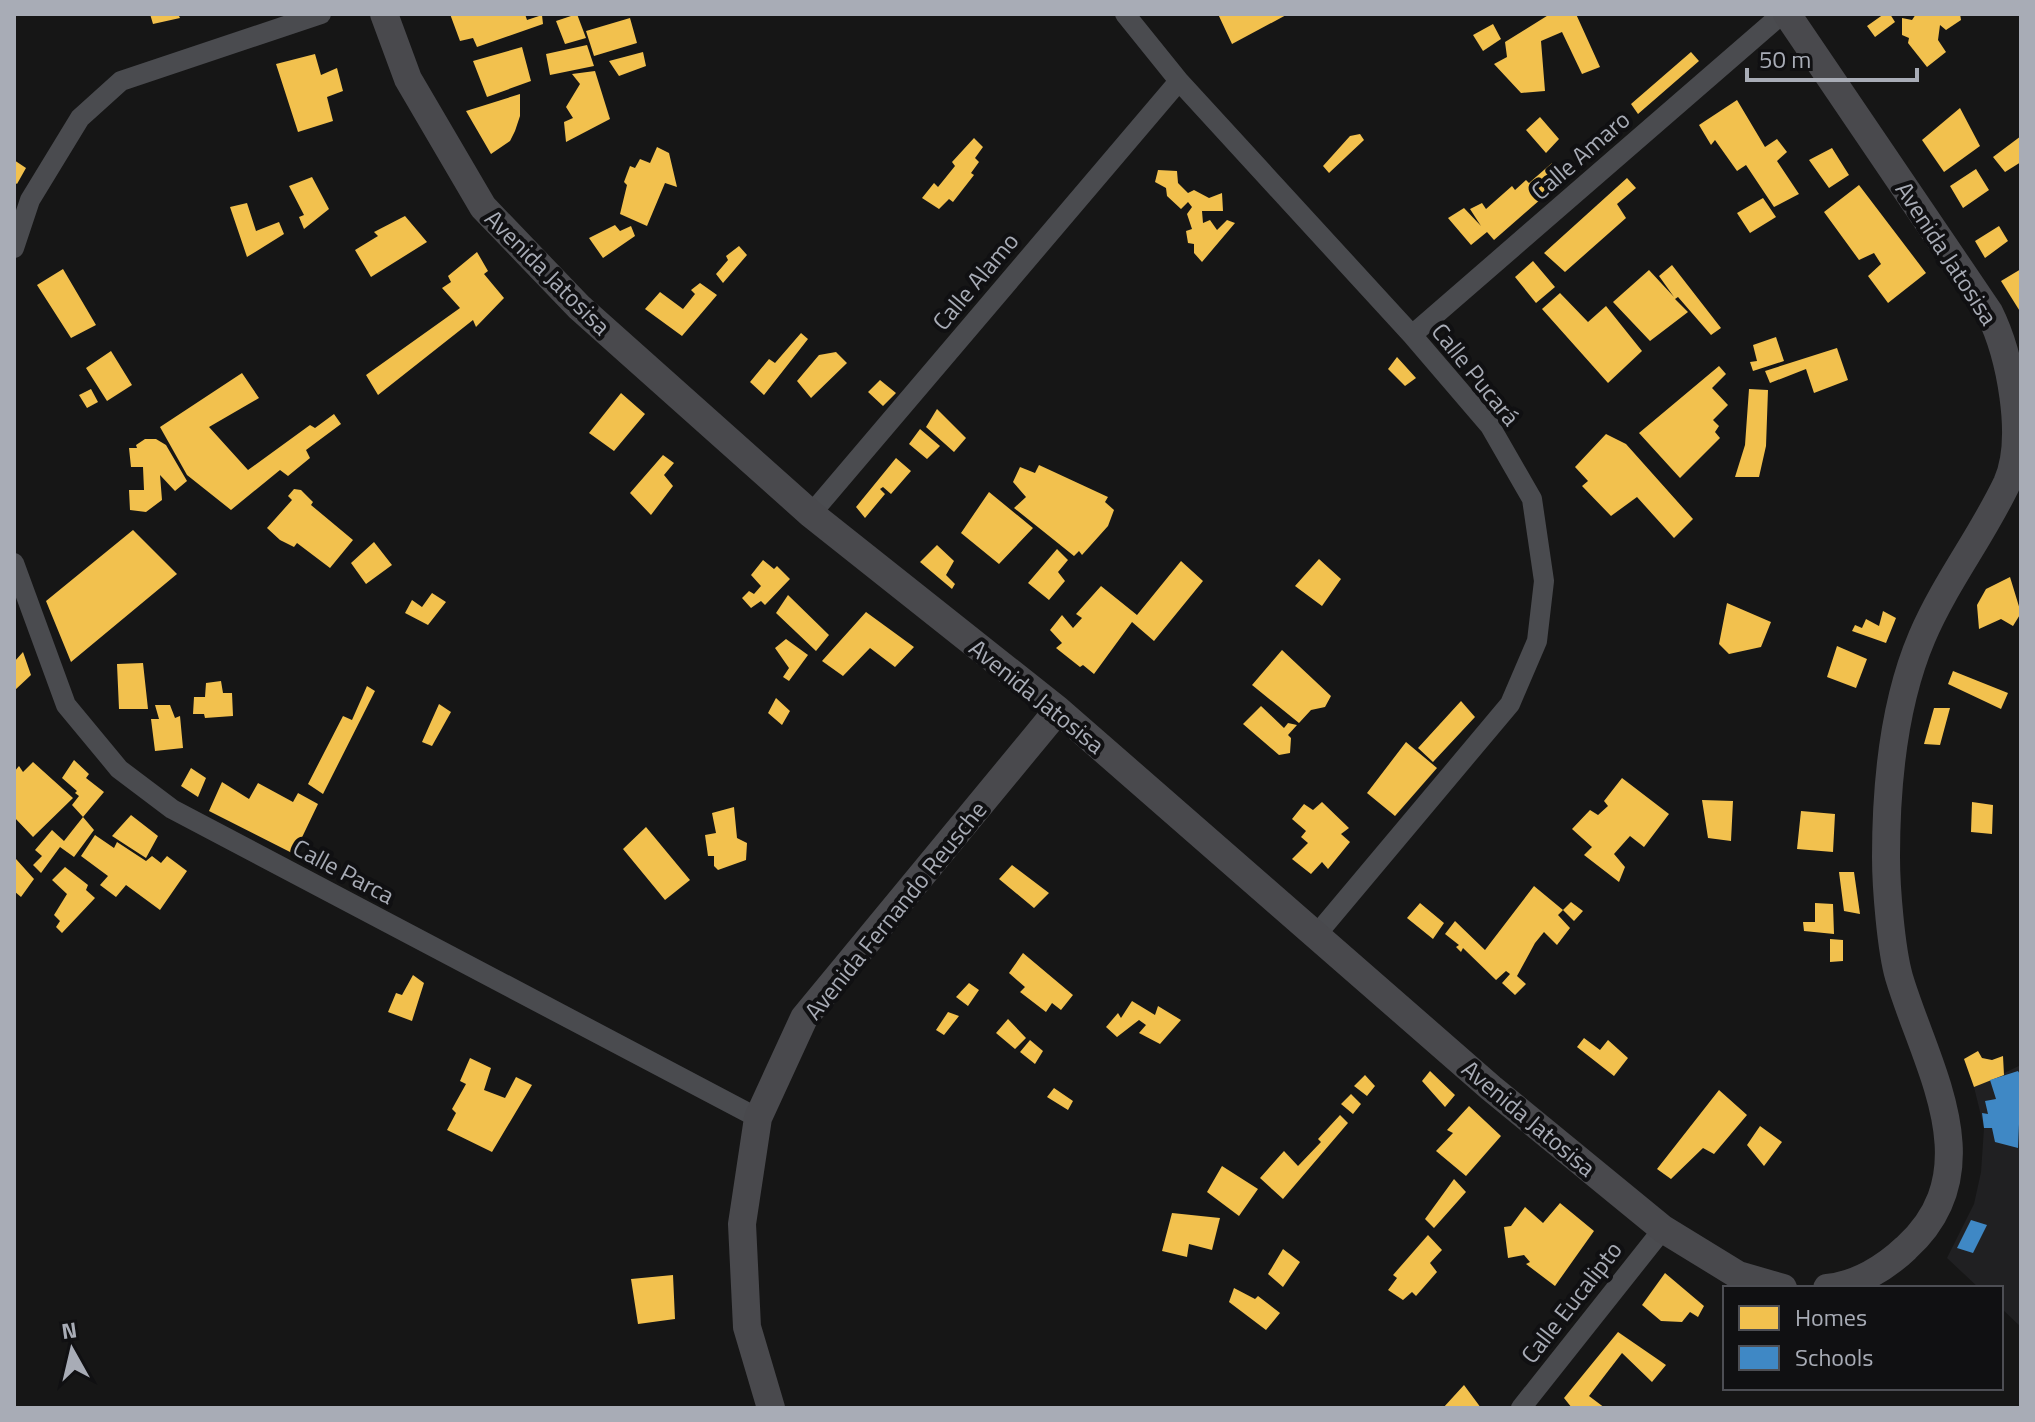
<svg xmlns="http://www.w3.org/2000/svg" width="2035" height="1422" viewBox="0 0 2035 1422" font-family="'Titillium Web',sans-serif">
<rect width="100%" height="100%" fill="#161616"/>
<path fill="#202022" d="M2021,1065V1327L2001,1308V1288H1979L1947,1258L1974,1204L1981,1172L1984,1128L1974,1087Z"/>
<path fill="#f2c14e" d="M150,14H178L180,18L153,24Z
M450,14H525L527,20L542,15L543,24L477,47L473,38L460,41Z
M577,14L586,38L565,44L556,21Z
M1218,14H1288L1232,44Z
M1550,14H1576L1600,67L1582,74L1562,32L1541,41L1545,91L1521,93L1494,64L1507,57L1505,42Z
M1884,14H1890L1895,22L1875,37L1867,26Z
M1916,14H1960L1961,20L1946,30L1940,25L1938,40L1946,52L1927,67L1908,43L1909,38L1902,35V18L1912,20Z
M630,18L637,43L594,56L586,31Z
M1493,24L1501,39L1483,51L1473,35Z
M587,45L594,66L550,75L546,54Z
M522,47L531,81L487,97L473,61Z
M643,52L646,66L619,76L609,61Z
M1691,52L1699,61L1638,114L1631,104Z
M315,54L321,75L337,68L343,91L327,97L333,121L298,132L276,64Z
M595,71L610,119L566,142L564,122L573,118L566,107L580,84L572,74Z
M520,94V116L515,131L510,141L491,154L466,111Z
M1737,100L1765,147L1777,139L1787,152L1777,161L1799,194L1774,207L1746,165L1737,171L1715,140L1711,145L1699,125Z
M1960,108L1980,146L1944,172L1922,140Z
M1540,117L1559,139L1546,153L1526,130Z
M1360,134L1364,140L1329,173L1323,166L1350,136Z
M2021,136V162L2005,172L1993,157Z
M974,138L983,147L975,158L979,162L971,173L974,175L953,202L949,199L939,209L922,198L934,183L938,187L955,166L952,162Z
M657,147L669,153L677,187L665,183L647,226L620,214L627,185L624,182L630,166L635,168L640,159L650,163Z
M1832,148L1849,175L1829,188L1809,160Z
M14,160L26,168L17,184L14,182Z
M1552,163L1564,179L1494,240L1487,232L1471,245L1448,218L1464,208L1481,226L1470,209L1482,203L1486,209L1512,186L1515,190L1526,180L1529,183Z
M1976,169L1989,190L1963,208L1950,186Z
M1158,170L1177,171L1178,183L1188,193L1194,190L1209,198L1222,193L1223,211H1202L1203,223L1210,220L1217,230L1227,220L1235,223L1202,262L1194,253V244L1188,243L1186,231L1192,229L1187,214L1192,207L1188,202L1181,209L1167,196L1166,188L1155,182Z
M312,177L329,209L304,229L299,217L304,215L289,186Z
M1627,178L1636,188L1617,204L1626,218L1565,272L1544,253Z
M1859,185L1926,273L1888,303L1868,276L1881,264L1874,253L1859,260L1824,212Z
M1763,198L1776,217L1750,233L1737,213Z
M247,203L256,231L279,222L284,234L247,257L230,207Z
M405,216L427,242L371,277L355,250L378,236L374,232Z
M615,225L620,231L631,226L635,236L603,258L589,238Z
M1999,226L2008,241L1985,258L1975,241Z
M739,246L747,255L723,283L716,274L728,260L726,256Z
M477,252L488,271L484,274L504,298L476,327L473,320L378,395L366,375L460,308L442,288L451,282L448,276Z
M1533,261L1555,287L1536,303L1515,277Z
M1672,265L1721,328L1711,335L1678,297L1675,299L1688,312L1650,341L1613,302L1649,270L1674,297L1659,276Z
M63,269L96,325L71,338L37,285Z
M2021,269V313L2001,281Z
M700,283L717,295L682,336L645,309L660,292L683,309L695,294L691,290Z
M1560,293L1588,322L1606,306L1642,351L1608,383L1542,309Z
M801,333L808,339L764,395L750,382L769,359L775,363Z
M1776,337L1784,361L1753,371L1750,362L1757,361L1753,345Z
M1837,348L1848,380L1814,393L1806,369L1770,383L1765,371Z
M111,351L132,385L107,401L86,368Z
M836,352L847,363L811,398L797,381L819,355Z
M1397,357L1416,378L1405,386L1388,369Z
M1719,366L1726,374L1712,388L1728,405L1713,420L1719,426L1715,432L1720,438L1680,478L1639,433Z
M242,373L259,398L209,427L248,470L310,425L315,428L334,414L341,424L306,450L310,458L288,476L280,470L231,510L187,475L160,427Z
M880,380L896,393L883,406L868,392Z
M91,389L98,402L87,408L79,395Z
M1749,389L1768,390L1766,446L1759,477H1735L1745,445Z
M621,393L645,414L614,451L589,433Z
M937,409L966,438L954,452L926,427Z
M920,429L940,446L927,459L909,444Z
M1606,434L1626,444L1693,519L1674,538L1637,497L1611,516L1582,486L1588,481L1575,467Z
M145,439H156L166,445L187,481L175,491L160,475L162,500L146,512L130,510L129,490H144L143,467H131L129,448H137L136,445Z
M663,455L674,463L664,475L673,486L651,515L630,493Z
M896,458L911,471L891,494L883,487L880,489L885,494L865,518L856,507Z
M1039,465L1108,497L1105,502L1114,510L1108,526L1082,555L1079,551L1074,556L1014,508L1026,497L1013,482L1020,467L1035,473Z
M294,489L301,490L313,502L311,505L353,540L330,568L297,543L294,547L280,540L267,528L292,500L288,496Z
M989,492L1033,528L999,564L961,533Z
M133,530L177,574L71,662L46,601Z
M374,542L392,565L366,584L351,563Z
M937,545L954,561L946,575L955,584L952,589L920,562Z
M1057,549L1068,560L1058,572L1065,581L1049,600L1028,583Z
M1319,559L1341,579L1322,606L1295,586Z
M763,560L774,569L777,566L790,579L765,605L761,601L751,608L742,598L749,591L754,594L761,586L751,575Z
M1181,561L1203,581L1154,641L1132,622L1094,674L1083,665L1080,667L1056,648L1062,643L1050,630L1062,615L1073,628L1082,618L1076,614L1101,586L1137,615Z
M2010,577L2021,613L2013,626L2001,619L1979,629L1977,605L1986,589Z
M432,593L446,602L428,625L405,613L412,600L422,607Z
M788,595L829,635L816,651L776,613Z
M1727,603L1771,622L1761,647L1729,654L1719,644Z
M1883,611L1896,618L1886,643L1852,631L1855,625L1862,628L1866,619L1879,626Z
M866,612L914,647L895,667L870,648L843,676L822,661Z
M786,639L808,655L789,681L783,677L789,668L775,648Z
M1837,646L1867,659L1856,688L1827,677Z
M1282,650L1331,696L1325,707L1311,710L1299,723L1252,685Z
M23,652L31,675L14,691V662Z
M143,663L148,709H119L117,664Z
M1953,671L2008,693L2001,709L1948,684Z
M221,681L223,693H232L233,716L205,718L204,714H193L194,697H205L206,683Z
M367,686L375,691L323,794L308,784L343,716L352,720Z
M776,698L790,711L782,725L768,713Z
M1461,701L1475,717L1433,762L1418,748Z
M439,704L451,712L432,746L422,742Z
M155,705H170L175,718L180,716L183,748L155,751L151,719H159Z
M1261,706L1284,728L1288,723L1297,725L1288,735L1291,738L1290,753L1279,755L1243,724Z
M1934,708H1950L1940,745L1924,744Z
M1406,742L1437,768L1395,816L1367,793Z
M74,760L89,774L86,778L104,792L83,817L72,805L79,796L75,793L77,791L62,778Z
M33,762L73,798L33,837L14,817V772L19,766L23,772Z
M191,768L206,778L198,797L181,786Z
M1622,778L1669,814L1644,847L1630,836L1614,854L1625,867L1619,882L1584,855L1592,847L1572,829L1590,810L1598,815L1608,806L1604,801Z
M222,782L249,799L258,783L293,802L298,793L318,804L294,854L209,811Z
M1702,800L1733,801L1731,841L1708,838Z
M1322,802L1349,828L1341,834L1350,842L1328,869L1322,862L1311,874L1292,859L1308,843L1301,837L1306,831L1292,819L1304,804L1313,810Z
M1972,802L1993,805L1992,834L1971,832Z
M734,807L737,838L747,843L746,860L718,870L714,866V856H708L705,835L716,833L712,813Z
M1801,811L1835,814L1833,852L1797,849Z
M131,815L158,836L146,858L112,836Z
M83,817L94,830L74,857L60,847L41,873L33,865L42,856L35,850L52,830L64,841Z
M646,827L690,880L665,900L623,849Z
M95,835L114,848L117,842L146,861L152,856L161,863L167,856L187,871L160,910L126,885L116,897L100,885L108,876L81,856Z
M16,859L34,879L21,897L14,891Z
M1012,865L1049,893L1034,908L999,879Z
M65,867L88,885L86,890L95,898L62,933L56,927L60,921L54,915L67,894L52,880Z
M1839,872H1854L1860,914L1844,911Z
M1534,886L1563,910L1571,902L1583,911L1574,921L1563,910L1558,915L1570,928L1557,945L1544,932L1535,943L1517,976L1526,984L1515,995L1502,983L1510,974L1506,971L1496,980L1463,948L1461,952L1456,947L1459,945L1445,934L1455,921L1485,950Z
M1420,903L1444,923L1433,939L1407,918Z
M1815,903L1833,904L1834,934L1804,931L1803,922H1815Z
M1830,939L1843,940V961L1830,962Z
M1023,953L1073,995L1061,1010L1052,1003L1046,1012L1020,992L1025,987L1009,973Z
M413,975L424,983L412,1021L388,1012L396,993L402,995Z
M969,983L979,990L968,1006L956,997Z
M1132,1001L1155,1015L1158,1006L1181,1020L1160,1044L1139,1033L1146,1025L1139,1020L1117,1037L1106,1027L1118,1013L1121,1018Z
M948,1012L959,1016L944,1035L936,1030Z
M1008,1019L1026,1038L1015,1049L996,1033Z
M1584,1038L1600,1050L1608,1040L1628,1058L1614,1076L1577,1047Z
M1030,1040L1043,1051L1035,1064L1020,1052Z
M1978,1051L1982,1058L1992,1060L2003,1056L2004,1075L1974,1087L1964,1059Z
M470,1058L491,1068L484,1090L505,1098L516,1077L532,1085L492,1152L447,1130L456,1113L452,1109L466,1084L460,1081Z
M1430,1071L1455,1095L1445,1107L1422,1081Z
M1365,1075L1375,1086L1367,1096L1354,1086Z
M1054,1088L1073,1101L1068,1110L1047,1097Z
M1719,1090L1747,1115L1714,1154L1703,1148L1671,1179L1657,1169Z
M1351,1094L1361,1104L1353,1114L1341,1104Z
M1469,1106L1501,1136L1466,1176L1436,1151L1453,1133L1447,1130Z
M1340,1115L1348,1123L1283,1199L1260,1178L1284,1151L1298,1166L1321,1142L1318,1139Z
M1760,1126L1782,1142L1764,1166L1747,1145Z
M1222,1166L1258,1189L1239,1216L1207,1192Z
M1454,1179L1466,1192L1434,1228L1425,1219Z
M1560,1203L1594,1231L1555,1286L1526,1264L1530,1262L1524,1255L1508,1258L1504,1227L1511,1226L1525,1207L1543,1223Z
M1172,1213L1220,1218L1212,1250L1189,1244L1187,1257L1162,1251Z
M1428,1235L1442,1250L1430,1263L1437,1272L1416,1296L1412,1292L1403,1300L1388,1290L1397,1278L1393,1275Z
M1283,1249L1300,1262L1283,1287L1268,1274Z
M1665,1273L1704,1306L1698,1317L1690,1312L1682,1322L1661,1321L1642,1305Z
M673,1275L675,1319L638,1324L631,1279Z
M1234,1288L1255,1299L1258,1296L1280,1313L1266,1330L1229,1302Z
M1618,1332L1666,1365L1652,1382L1622,1353L1589,1396L1605,1408H1572L1564,1398Z
M1464,1385L1481,1408H1443Z"/>
<path fill="#3f88c5" d="M2018,1071L2021,1076L2018,1148L1995,1142L1992,1128H1984L1982,1113L1988,1114L1985,1101L1996,1099L1990,1080Z
M1971,1220L1987,1225L1973,1253L1957,1248Z"/>
<g fill="none" stroke-linecap="round" stroke-linejoin="round">
<path stroke="#4a4b4f" stroke-width="20" d="M1125,14L1179,81L1412,335L1490,426L1532,499L1544,581L1537,641L1510,704L1317,934
M14,248L30,200L80,118L121,81L321,14
M1412,335L1782,14
M811,514L1179,81
M14,563L66,705L119,769L172,809L758,1118
M1521,1408L1663,1229"/>
<path stroke="#49494d" stroke-width="28" d="M384,14L408,79L483,207L579,307L811,514L1058,710L1491,1088L1663,1229L1738,1275L1783,1288
M1787,14L1989,312C2010,354 2027,438 2007,483C1982,536 1945,583 1922,637C1893,705 1886,784 1886,857C1886,887 1891,949 1899,977C1925,1065 1993,1169 1906,1248C1885,1268 1857,1285 1827,1288
M771,1408L747,1327L742,1224L758,1118L804,1018L1058,710"/>
</g>
<g text-anchor="middle" dominant-baseline="central" stroke-width="8" stroke-linejoin="round" paint-order="stroke">
<g font-size="24" fill="#a8acb6" stroke="#101012">
<text transform="translate(1580 155) rotate(-41)">Calle Amaro</text>
<text transform="translate(1947 253) rotate(57)">Avenida Jatosisa</text>
<text transform="translate(548 272) rotate(45)">Avenida Jatosisa</text>
<text transform="translate(975 281) rotate(-50)">Calle Alamo</text>
<text transform="translate(1476 374) rotate(51)">Calle Pucará</text>
<text transform="translate(1037 696) rotate(39)">Avenida Jatosisa</text>
<text transform="translate(344 871) rotate(28)">Calle Parca</text>
<text transform="translate(895 910) rotate(-51)">Avenida Fernando Reusche</text>
<text transform="translate(1529 1118) rotate(40)">Avenida Jatosisa</text>
<text transform="translate(1571 1302) rotate(-52)">Calle Eucalipto</text>
</g>
</g>
<rect width="2035" height="1422" fill="none" stroke="#a8acb6" stroke-width="32"/>
<rect x="1723" y="1286" width="280" height="104" fill="#101012" stroke="#4d4e54" stroke-width="2"/>
<rect x="1739" y="1306" width="40" height="24" fill="#f2c14e" stroke="#4d4e54" stroke-width="2"/>
<text x="1795" y="1326" font-size="24" fill="#a8acb6">Homes</text>
<rect x="1739" y="1346" width="40" height="24" fill="#3f88c5" stroke="#4d4e54" stroke-width="2"/>
<text x="1795" y="1366" font-size="24" fill="#a8acb6">Schools</text>
<g transform="translate(72 1350) rotate(352)" stroke="#101012" stroke-width="6" paint-order="stroke">
<path d="M0-6L14 30L0 20L-14 30Z" fill="#a8acb6"/>
<text y="-12" font-size="22" font-weight="bold" text-anchor="middle" fill="#a8acb6">N</text>
</g>
<path d="M1747 68v12h170v-12" fill="none" stroke="#a8acb6" stroke-width="4"/>
<text x="1759" y="68" font-size="24" fill="#a8acb6" stroke="#101012" stroke-width="6" paint-order="stroke">50 m</text>
</svg>
